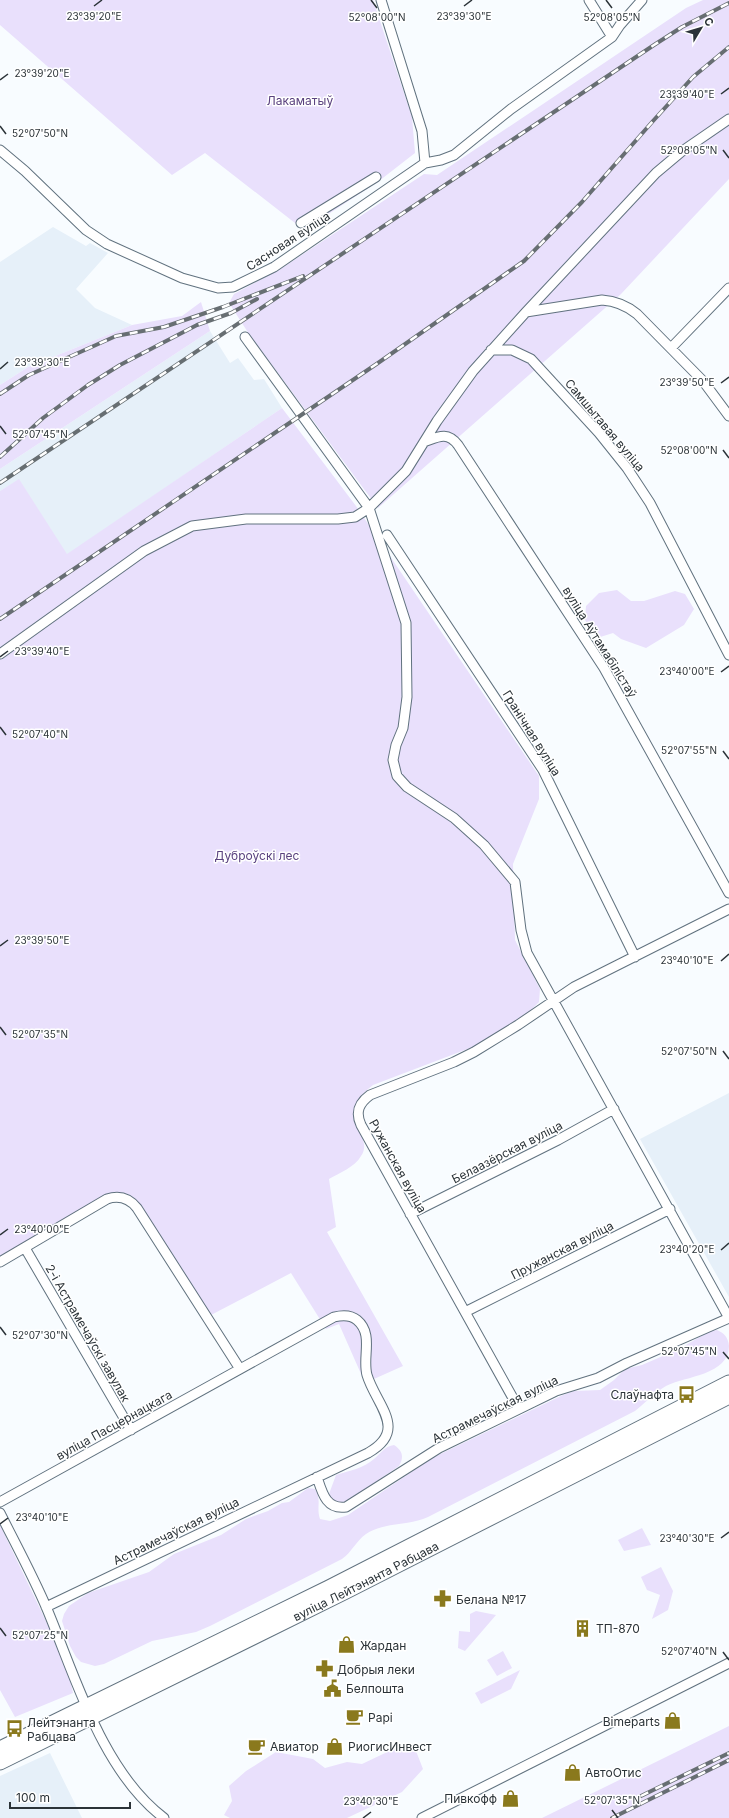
<svg xmlns="http://www.w3.org/2000/svg" width="729" height="1818" viewBox="0 0 729 1818" font-family="Inter,sans-serif">
<rect width="100%" height="100%" fill="#f8fcff"/>
<path fill="#e6f0f9" d="M53,227L86,246L90,243L108,253L76,289L95,308L132,325L28,367L0,385V262Z
M210,331L230,363L238,358L254,380L264,379L282,408L67,555L19,480L0,491V469Z
M729,1093V1297L640,1139Z
M50,1753L82,1818H0V1776Z"/>
<path fill="#e9e0fc" d="M0,0H373L412,117L415,153L379,181L304,230L205,153L172,175L0,25Z
M703,0H729V179L621,294L378,508L249,334L229,303L234,294L279,270L424,174L437,175L686,8Z
M201,302L210,331L0,469V385L28,367L132,325L182,316Z
M282,408L356,506L539,776V799L513,864L515,940L540,989L539,1002L524,1017L478,1045L373,1085C331,1117 376,1135 361,1156C355,1167 339,1173 329,1179L336,1227L327,1232L403,1366L365,1383L339,1324L326,1329L291,1273L211,1315L142,1208C133,1195 122,1190 107,1194L0,1258V491L19,479L67,554Z
M617,590L631,601H644L675,591L685,594L694,609L684,625L646,648L621,639L613,633L597,638L585,620L586,606L599,593Z
M717,1330C724,1333 728,1337 729,1346C729,1375 686,1376 666,1386C654,1393 645,1403 635,1411L428,1517C408,1526 384,1522 366,1534C356,1541 352,1552 342,1559L210,1626L196,1632L152,1641L104,1664L95,1666L81,1662L76,1657L70,1646L62,1621L64,1614L69,1606L88,1593L149,1572L174,1554L221,1535L246,1519L268,1511L282,1503L289,1502L308,1488L315,1489C322,1500 316,1507 320,1519L330,1521L348,1515L432,1458L563,1395L574,1391L600,1390L614,1380L625,1369L642,1365L679,1349L710,1331Z
M394,1445C403,1451 404,1457 399,1466L352,1498L342,1503L332,1501L329,1494L336,1475C349,1471 364,1468 374,1459C381,1453 385,1446 394,1445Z
M0,1525L67,1665L73,1693L15,1717L0,1690Z
M642,1528L651,1545L624,1551L618,1540Z
M661,1567L673,1591L668,1610L652,1619L660,1595L647,1590L641,1577Z
M476,1611L496,1615L465,1651L458,1648L459,1631L470,1632V1614Z
M503,1651L512,1668L497,1676L487,1660Z
M520,1670L511,1689L481,1704L475,1693Z
M729,1726V1818H542Z
M402,1745L416,1751L423,1769L402,1792L347,1818H230L224,1815L232,1801L229,1786L246,1771L276,1752L313,1759L325,1768L347,1762L362,1764Z"/>
<g fill="none" stroke-linecap="round" stroke-linejoin="round">
<defs>
<path id="minor" d="M589,0L612,37
M0,150L25,171L86,230L107,244L182,278L218,288L233,287L274,267L425,163L422,131L381,0
M425,163L441,160L454,155L511,109L612,37L620,25L642,0
M301,223L376,177
M526,312L602,300C616,301 626,305 637,314L703,381L729,416
M245,337L369,508L406,623L407,697L403,728L396,745L393,760L397,776L407,787L454,818L484,845L515,882L521,930L527,953L729,1318
M671,348L729,288
M491,350H512L531,359L599,433L627,468L650,503L729,655
M424,442C438,437 447,431 458,445L604,668L729,893
M387,535L543,770L635,957
M0,654L144,551L192,526L246,519H338L355,517L369,508L406,471L437,421L473,371L526,312L656,173L681,152L729,119
M410,1214L558,1140L614,1109
M25,1248L131,1430
M0,1262L107,1199C119,1195 129,1198 137,1208L240,1369
M465,1312L670,1209
M519,1409L361,1125C355,1112 359,1103 370,1095L454,1062L474,1052L518,1025L574,987L729,909
M317,1477C322,1492 326,1510 346,1507L439,1448L556,1391L598,1378L627,1363L729,1318
M0,1502L334,1317C342,1315 350,1314 357,1320C374,1334 362,1357 367,1375C376,1405 409,1430 368,1453L46,1607
M0,1513C16,1545 33,1576 47,1609C76,1678 102,1771 164,1818
M422,1818L729,1663"/>
<g id="trunk">
<path d="M0,1749L329,1588L729,1383"/>
<path id="s1" d="M0,1762L346,1591L729,1396"/>
</g>
</defs>
<use href="#minor" stroke="#61727f" stroke-width="11"/>
<use href="#trunk" stroke="#61727f" stroke-width="17"/>
<use href="#minor" stroke="#fff" stroke-width="9"/>
<use href="#trunk" stroke="#fff" stroke-width="15"/>
<defs>
<path id="rail" d="M0,394L29,375L116,336L164,327L223,307L303,276
M0,457L43,418L88,385L120,365L197,325L231,313L257,299
M0,483L654,45L682,27L729,3
M0,619L378,363L524,261L582,202L653,121L693,77L729,47
M641,1796L729,1753
M612,1818L729,1760"/>
</defs>
<use href="#rail" stroke="#676e72" stroke-width="4"/>
<use href="#rail" stroke="#fff" stroke-width="2.5" stroke-dasharray="8" stroke-linecap="butt"/>
</g>
<path fill="none" stroke="#2b3338" stroke-width="1.5" d="M371,0L377,8M606,0L612,8M94,6L102,0M464,6L472,0M0,80L8,74M721,94L729,88M0,126L6,134M723,150L729,158M0,369L8,362M721,383L729,377M0,426L6,434M723,450L729,458M0,657L8,651M721,672L729,666M0,727L6,735M723,751L729,759M0,946L8,940M721,961L729,954M0,1027L6,1035M723,1051L729,1059M0,1235L8,1229M721,1250L729,1243M0,1327L6,1335M723,1352L729,1359M0,1524L8,1518M721,1538L729,1532M0,1628L6,1636M723,1652L729,1660M612,1810L618,1818M363,1818L371,1812"/>
<defs>
<symbol id="bus-bare" viewBox="-9 -9 18 18"><path d="M-5-6H5V4H4V6H2V4H-2V6H-4V4H-5ZM-3.5-4V0h7V-4ZM-3.5 1.2v1.5H-2V1.2ZM2 1.2v1.5H3.5V1.2Z" fill="#8a791d" stroke="#fff" stroke-width="2.5" paint-order="stroke"/></symbol>
<symbol id="pharmacy-bare" viewBox="-9 -9 18 18"><path d="M-2-6h4v4h4v4h-4v4h-4v-4h-4v-4h4Z" fill="#8a791d" stroke="#fff" stroke-width="2.5" paint-order="stroke"/></symbol>
<symbol id="building-bare" viewBox="-9 -9 18 18"><path d="M-4-6H4V6H1V3H-1V6H-4ZM-2.5-4.3h1.7v1.8h-1.7ZM.8-4.3h1.7v1.8H.8ZM-2.5-1h1.7V.8h-1.7ZM.8-1h1.7V.8H.8Z" fill="#8a791d" stroke="#fff" stroke-width="2.5" paint-order="stroke"/></symbol>
<symbol id="shop-bare" viewBox="-9 -9 18 18"><path d="M-5-2.5h2.3a2.7 3.5 0 0 1 5.4 0H5L5.5 6h-11ZM-1.5-2.5h3a1.5 2.3 0 0 0-3 0Z" fill="#8a791d" stroke="#fff" stroke-width="2.5" paint-order="stroke"/></symbol>
<symbol id="civic-bare" viewBox="-9 -9 18 18"><path d="M-.6-6.5H3V-4.5H.6V-3L4-1V1h2V6H-6V1h2V-1L-.6-3ZM-1.2 2.5V6h2.4V2.5Z" fill="#8a791d" stroke="#fff" stroke-width="2.5" paint-order="stroke"/></symbol>
<symbol id="cafe-bare" viewBox="-9 -9 18 18"><path d="M-5.5-4.5H6V0H3Q3 3.5 0 3.5H-2.5Q-5.5 3.5-5.5 0ZM3-3.2v2h1.7v-2ZM-6 4.5H4V6H-6Z" fill="#8a791d" stroke="#fff" stroke-width="2.5" paint-order="stroke"/></symbol>
</defs>
<g fill-rule="evenodd">
<use href="#bus-bare" x="674" y="1382" width="25" height="25"/>
<use href="#pharmacy-bare" x="430" y="1586" width="25" height="25"/>
<use href="#building-bare" x="570" y="1616" width="25" height="25"/>
<use href="#shop-bare" x="334" y="1632" width="25" height="25"/>
<use href="#pharmacy-bare" x="312" y="1656" width="25" height="25"/>
<use href="#civic-bare" x="320" y="1676" width="25" height="25"/>
<use href="#cafe-bare" x="342" y="1704" width="25" height="25"/>
<use href="#shop-bare" x="660" y="1708" width="25" height="25"/>
<use href="#bus-bare" x="2" y="1716" width="25" height="25"/>
<use href="#cafe-bare" x="244" y="1734" width="25" height="25"/>
<use href="#shop-bare" x="322" y="1734" width="25" height="25"/>
<use href="#shop-bare" x="560" y="1760" width="25" height="25"/>
<use href="#shop-bare" x="498" y="1786" width="25" height="25"/>
</g>
<g text-anchor="middle" dominant-baseline="central" stroke-width="3" stroke-linejoin="round" paint-order="stroke">
<g font-size="12" fill="#5a427f" stroke="#fff">
<text x="300" y="100">Лакаматыў</text>
<text x="257" y="855">Дуброўскі лес</text>
</g>
<g font-size="12" fill="#2b3338" stroke="#fff">
<text transform="translate(288 241) rotate(-33)">Сасновая вуліца</text>
<text transform="translate(605 425) rotate(50)">Самшытавая вуліца</text>
<text transform="translate(600 642) rotate(58)">вуліца Аўтамабілістаў</text>
<text transform="translate(532 733) rotate(58)">Гранічная вуліца</text>
<text transform="translate(507 1152) rotate(-27)">Белаазёрская вуліца</text>
<text transform="translate(398 1166) rotate(61)">Ружанская вуліца</text>
<text transform="translate(562 1250) rotate(-27)">Пружанская вуліца</text>
<text transform="translate(88 1333) rotate(60)">2-і Астрамечаўскі завулак</text>
<text transform="translate(495 1409) rotate(-26)">Астрамечаўская вуліца</text>
<text transform="translate(114 1425) rotate(-29)">вуліца Пасцернацкага</text>
<text transform="translate(176 1531) rotate(-26)">Астрамечаўская вуліца</text>
<text stroke="none"><textPath href="#s1" startOffset="408">вуліца Лейтэнанта Рабцава</textPath></text>
</g>
<g font-size="12" fill="#2b3338" stroke="#fff" text-anchor="start">
<text x="674" y="1394" text-anchor="end">Слаўнафта</text>
<text x="456" y="1599">Белана №17</text>
<text x="596" y="1628">ТП-870</text>
<text x="360" y="1645">Жардан</text>
<text x="337" y="1669">Добрыя леки</text>
<text x="346" y="1688">Белпошта</text>
<text x="368" y="1717">Papi</text>
<text x="660" y="1721" text-anchor="end">Bimeparts</text>
<text x="27" y="1722">Лейтэнанта<tspan x="27" dy="14">Рабцава</tspan></text>
<text x="270" y="1746">Авиатор</text>
<text x="348" y="1746">РиогисИнвест</text>
<text x="585" y="1772">АвтоОтис</text>
<text x="497" y="1798" text-anchor="end">Пивкофф</text>
</g>
</g>
<g font-size="10" text-anchor="middle" fill="#2b3338" stroke="#fff" stroke-width="3" stroke-linejoin="round" paint-order="stroke">
<text x="94" y="20">23°39'20"E</text>
<text x="464" y="20">23°39'30"E</text>
<text x="377" y="21">52°08'00"N</text>
<text x="612" y="21">52°08'05"N</text>
<text x="42" y="77">23°39'20"E</text>
<text x="687" y="98">23°39'40"E</text>
<text x="40" y="137">52°07'50"N</text>
<text x="689" y="154">52°08'05"N</text>
<text x="42" y="366">23°39'30"E</text>
<text x="687" y="386">23°39'50"E</text>
<text x="40" y="438">52°07'45"N</text>
<text x="689" y="454">52°08'00"N</text>
<text x="42" y="655">23°39'40"E</text>
<text x="687" y="675">23°40'00"E</text>
<text x="40" y="738">52°07'40"N</text>
<text x="689" y="754">52°07'55"N</text>
<text x="42" y="944">23°39'50"E</text>
<text x="687" y="964">23°40'10"E</text>
<text x="40" y="1038">52°07'35"N</text>
<text x="689" y="1055">52°07'50"N</text>
<text x="42" y="1233">23°40'00"E</text>
<text x="687" y="1253">23°40'20"E</text>
<text x="40" y="1339">52°07'30"N</text>
<text x="689" y="1355">52°07'45"N</text>
<text x="42" y="1521">23°40'10"E</text>
<text x="687" y="1542">23°40'30"E</text>
<text x="40" y="1639">52°07'25"N</text>
<text x="689" y="1655">52°07'40"N</text>
<text x="612" y="1804">52°07'35"N</text>
<text x="371" y="1805">23°40'30"E</text>
</g>
<g transform="translate(701 28) rotate(52)" stroke="#ffffff" stroke-width="3" paint-order="stroke">
<path d="M0-3L7 15L0 10L-7 15Z" fill="#2b3338"/>
<text y="-6" font-size="11" font-weight="bold" text-anchor="middle" fill="#2b3338">С</text>
</g>
<path d="M10 1802v6h120v-6" fill="none" stroke="#2b3338" stroke-width="2"/>
<text x="16" y="1802" font-size="12" fill="#2b3338" stroke="#ffffff" stroke-width="3" paint-order="stroke">100 m</text>
</svg>
